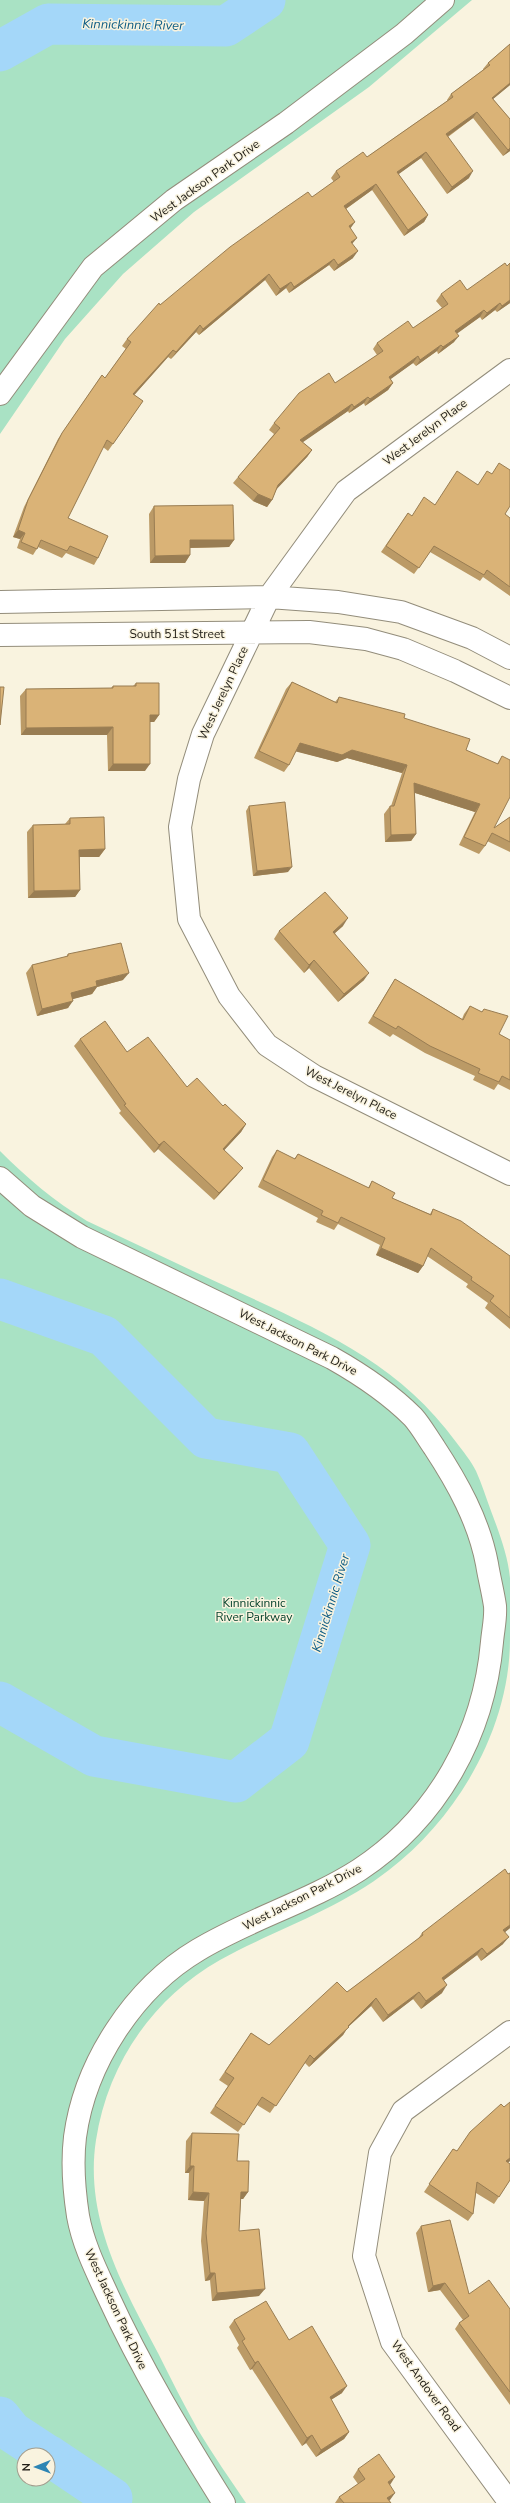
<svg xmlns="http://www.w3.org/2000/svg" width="510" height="2503" viewBox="0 0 510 2503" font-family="'Nunito Sans',sans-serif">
<rect width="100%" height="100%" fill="#f9f3df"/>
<path fill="#a9e2c4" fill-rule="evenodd" d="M0,0H472L369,87L194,212L123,274L65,339L0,434Z
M0,1151C27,1178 54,1201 87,1221C140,1246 192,1271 245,1295C327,1333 401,1366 456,1442C463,1451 471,1461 476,1471C482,1484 486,1498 491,1511C499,1532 508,1556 510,1578C510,1598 510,1619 510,1639C510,1728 458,1817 389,1870C338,1910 276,1929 220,1960C153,1998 108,2063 96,2140C84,2218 123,2287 158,2353C171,2379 184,2405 198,2430C213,2455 230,2479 246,2503H0ZM24,2455H48V2479H24Z"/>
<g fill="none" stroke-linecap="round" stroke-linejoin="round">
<path stroke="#a4d7f9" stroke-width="41" d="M0,51L48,24L226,26L265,0
M0,1299L104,1336L206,1438L290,1453L350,1545L289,1741L236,1782L94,1756L0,1702
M0,2417L12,2432L47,2455
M48,2455L112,2498L111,2503"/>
<defs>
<path id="minor" d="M510,370L346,491L269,597L203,734L189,779L180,827L189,919L229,996L267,1045L314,1076L510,1174
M0,394L93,267L174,200L286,123L404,34L443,0
M0,602L269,597L338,602L401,612L472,638L510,658
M0,635L309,632L366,639L403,649L455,671L510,698
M0,1178L32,1206L82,1237L332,1358C362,1375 389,1393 413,1417C421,1426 427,1437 434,1447C457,1482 479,1521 487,1564C489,1577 493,1592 495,1606C496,1618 493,1630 492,1642C484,1734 438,1818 359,1870C309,1902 249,1919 198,1950C134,1988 85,2063 75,2137C72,2162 74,2190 78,2216C83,2244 96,2270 108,2296C141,2368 182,2436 224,2503
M510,2032L403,2111L380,2153L364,2256L392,2342L510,2503"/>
</defs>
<use href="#minor" stroke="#938d7b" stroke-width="24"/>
<use href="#minor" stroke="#fff" stroke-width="22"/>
</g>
<path fill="#bb9a66" d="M510,44V85L493,99L510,119V151L503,156L473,118L448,137L469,178L447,194L421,158L398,174L428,215L424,222L404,236L372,190L346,209L350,228L352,244L353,258L334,271L329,265L289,293L286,288L276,296L265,280L199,335L196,332L171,359L168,357L134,395L143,401L108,451L103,447L68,518L98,558L94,565L66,553L62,558L38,547L33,555L17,548L20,539L13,537L24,507L58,439L102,375L105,378L126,349L122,346L127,339L160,305L334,182L331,178L336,171L367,157L447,101V100L451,94L483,70V69L488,63Z
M507,266L510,303L497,312L495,310L482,320L480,317L457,333L454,342L438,354L437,351L416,366L413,363L390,379L393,383L388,390L365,406L364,403L349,413L348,411L302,442L312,450L307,457L277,488L272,500L267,507L253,501L233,483L238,477L274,434L269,430L274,423L335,383L377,355L373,349L377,343L413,328L442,308L436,301L441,294L467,290Z
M435,504L505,514L510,518V596L483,577L480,581L430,552L414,574L381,552L408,513L411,516Z
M154,506L234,540L229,547L190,548V555L185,563H150L149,514Z
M292,682L335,702L339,697L404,718L466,750L497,764L502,756L494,828L510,817V852L487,841L485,846L479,854L459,845L475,812L415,793L416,834L411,841L385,842L384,814L390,806H391L402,773L347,758L337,762L296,751L289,765L284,772L254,758L286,689Z
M136,683L159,715L154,722H150L145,771H108L107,735H21L20,696L26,689L111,688L113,686H133Z
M249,806L288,872L253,876L246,811Z
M70,818L105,849L99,857H80V890L75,897L28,898L27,832L33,825L65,824Z
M343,926L335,933L364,980L338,1002L309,968L304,973L274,939L279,931Z
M68,954L123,980L97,987L92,994L72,999L68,1008L37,1016L26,973L32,965L66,957Z
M395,979L462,1019L464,1014L470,1006L482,1012L484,1009L499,1034L510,1040V1090L498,1084L494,1090L473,1080L475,1076L425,1053L393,1034L390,1037L368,1023L390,987Z
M80,1039L127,1052L187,1087L223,1106L246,1124L241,1132L224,1150L237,1175L214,1200L158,1149L154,1153L119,1113L121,1111L74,1046Z
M277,1150L294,1159L298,1154L368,1188L372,1181L392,1198L430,1214L433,1209L510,1256V1329L485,1308L488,1303L466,1287L468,1284L427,1256L423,1266L418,1273L376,1255L380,1245L338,1224L334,1230L316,1222L318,1218L258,1187L272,1157Z
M510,1873V1928L505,1932L503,1944L481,1961L477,1955L444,1980L442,1993L421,2009L413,1999L383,2022L371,2006L348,2027L343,2035L309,2067L305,2063L270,2113L257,2105L238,2132L210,2113L228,2086L219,2080L251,2033L269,2045L347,1992L418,1939L422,1933Z
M510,2102V2161L508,2162L510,2180L494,2204L476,2193L473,2214L468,2221L424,2192L453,2149L457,2151Z
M192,2133L237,2161L248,2192L243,2199H241L239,2231L259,2296L212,2301L210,2280L205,2281L201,2241L204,2201L188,2200L189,2173H185L186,2141Z
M421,2226L469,2294L510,2309V2405L455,2329L459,2323L463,2320L440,2290L428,2292L416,2233Z
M234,2320L289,2340L342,2393L331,2400L349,2432L344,2439L316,2457L306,2443L302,2446L252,2369L250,2370L237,2348L239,2345L229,2327Z
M358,2469L390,2485L389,2500L391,2503H335L339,2497L358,2484L353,2477Z"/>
<path fill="#997d53" d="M510,83V85L487,104L492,98Z
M477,112L473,118L441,141L446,134Z
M510,148V151L503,156L508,150Z
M426,152L421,158L392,179L397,172Z
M473,171L469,178L447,194L452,187Z
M376,184L372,190L340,213L344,206Z
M428,215L424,222L404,236L408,230Z
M355,222L350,229L349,226Z
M357,238L352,244L351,242Z
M358,251L353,258L334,271L338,265Z
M334,259L329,265L289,293L294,287Z
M269,274L265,280L199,335L203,329Z
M291,282L286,288L276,296L280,289Z
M510,300V303L497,312L502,306Z
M500,303L495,310L482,320L487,313Z
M484,310L480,317L451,338L455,331Z
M200,325L196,332L171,359L176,352Z
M459,336L454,342L438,354L443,347Z
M441,345L437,351L416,366L420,360Z
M173,350L168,357L129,401L133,394Z
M418,356L413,363L384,384L389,377Z
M393,383L388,390L365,406L370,399Z
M368,397L364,403L349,413L354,407Z
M352,404L348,411L296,447L300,440Z
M312,450L307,457L274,492L278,485Z
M258,494L272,500L267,507L253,501Z
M18,530L25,533L20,539L13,537Z
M190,540H234L229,547L185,548Z
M190,555L185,563H150L155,556Z
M150,715H159L154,722H145Z
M113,727L107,735H21L26,728Z
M300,743L352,750L407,765L402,773L347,758L337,762L294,751Z
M113,764H150L145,771H108Z
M414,783L480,804L475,812L409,791Z
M416,834L411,841L385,842L391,835Z
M105,849L99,857H74L79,850Z
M292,867L288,872L253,876L257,871Z
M80,890L75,897L28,898L34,891Z
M348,918L343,926L328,939L333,932Z
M314,960L309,968L304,973L309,965Z
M129,973L123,980L97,987L92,994L66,1001L71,993L96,981Z
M369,973L364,980L338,1002L344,994Z
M73,1001L68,1008L37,1016L42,1009Z
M246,1124L241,1132L218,1157L223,1149Z
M164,1141L158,1149L154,1153L159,1145Z
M243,1168L237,1175L214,1200L219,1193Z
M381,1248L423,1266L418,1273L376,1255Z
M510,1925V1928L498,1938L503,1930Z
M509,1937L503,1944L481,1961L487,1954Z
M482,1948L477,1955L436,1986L442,1978Z
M447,1985L442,1993L421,2009L426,2001Z
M419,1992L413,1999L383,2022L388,2015Z
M376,1998L371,2006L348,2027L343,2035L309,2067L314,2059L348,2026Z
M510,2158V2161L501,2169L506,2161Z
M190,2166H194L189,2173H185Z
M193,2192L209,2193L204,2201L188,2200Z
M241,2192H248L243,2199H236Z
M210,2273H215L210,2280L205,2281Z
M445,2283L440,2290L428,2292L433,2286Z
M265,2289L259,2296L212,2301L217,2293Z
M258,2361L252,2369L250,2370L255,2363Z
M347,2386L342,2393L324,2404L330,2397Z
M349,2432L344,2439L316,2457L321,2450Z
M312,2435L306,2443L302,2446L307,2438Z
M395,2477L390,2485L383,2490L388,2482Z
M395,2493L390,2500L386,2503L387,2498Z"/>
<path fill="#dab377" stroke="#997d53" d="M510,44V83L492,98L510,119V148L508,150L477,112L446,134L473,171L452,187L426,152L397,172L428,215L408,230L376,184L344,206L355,222L349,226L357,238L351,242L358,251L338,265L334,259L294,287L291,282L280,289L269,274L203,329L200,325L176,352L173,350L133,394L143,401L113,444L107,440L68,518L108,536L98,558L70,546L67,551L41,540L37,549L21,542L25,533L18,530L28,500L62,433L102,375L105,378L131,342L127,339L159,303L160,305L230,247L282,210L308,192L312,197L340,177L336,171L363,152L367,157L453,97L451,94L490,65L488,63Z
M505,263L507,266L510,263V300L502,306L500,303L487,313L484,310L455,331L459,336L443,347L441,345L420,360L418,356L389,377L393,383L370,399L368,397L354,407L352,404L300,440L312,450L278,485L272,500L258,494L238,477L280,428L274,423L299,393L329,373L335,383L383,351L377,343L408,321L413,328L448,304L441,294L460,280L467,290Z
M499,463L510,470V506L505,514L510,518V587L487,570L484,575L434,546L419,568L386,546L408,513L412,516L424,497L435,505L457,471L478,485L487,471L492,474Z
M233,505L234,540H190V555L155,556L154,506Z
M292,682L337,703L339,697L405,714L404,718L470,739L466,750L498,764L502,756L510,760V797L494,828L510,817V842L492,833L485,846L464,837L480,804L414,783L416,834L391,835L390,806H394L407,765L352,750L342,755L300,743L289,765L259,751Z
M136,683H159V715H150V764H113V727L26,728V689L113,688V686H136Z
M0,687H4L0,725Z
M285,802L292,867L257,871L249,806Z
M104,817L105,849L79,850L80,890L34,891L33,825L70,824V818Z
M325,892L348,918L333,932L369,973L344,994L314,960L309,965L279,931Z
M121,943L129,973L96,981L97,986L71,993L73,1001L42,1009L32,965L68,956V954Z
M395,979L463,1020L470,1006L482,1012L484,1009L508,1016L499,1034L510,1040V1080L502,1076L499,1082L478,1073L480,1069L430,1046L398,1026L396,1029L373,1016Z
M105,1021L127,1052L148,1037L187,1087L197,1078L223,1106L225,1104L246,1124L223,1149L243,1168L219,1193L164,1141L159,1145L124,1105L126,1104L80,1039Z
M277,1150L295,1159L298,1154L369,1188L372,1181L395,1193L392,1198L431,1215L433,1209L461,1221L510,1256V1318L490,1301L494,1296L471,1280L472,1277L431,1248L423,1266L381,1248L385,1238L341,1217L338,1223L321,1215L323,1211L263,1180Z
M505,1869L508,1874L510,1873V1925L503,1930L509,1937L487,1954L482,1948L442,1978L447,1985L426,2001L419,1992L388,2015L376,1998L348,2026L349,2027L314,2059L310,2055L276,2106L262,2097L244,2125L215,2106L234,2078L225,2072L251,2033L269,2045L337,1982L347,1992L423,1935L422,1933Z
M510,2102V2158L506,2161L510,2164V2180L499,2197L477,2182L473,2214L429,2184L453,2149L457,2151L470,2132L501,2104L504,2107Z
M192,2133L239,2134L237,2161H249L248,2192H241L239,2231L259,2229L265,2289L217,2293L215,2273H210L206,2233L209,2193L193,2192L194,2166H190Z
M450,2220L469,2294L489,2280L510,2309V2392L459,2323L469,2316L445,2283L433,2286L421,2226Z
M266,2301L289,2340L312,2326L347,2386L330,2397L349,2432L321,2450L312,2435L307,2438L258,2361L255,2363L242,2341L245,2339L234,2320Z
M379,2454L395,2477L388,2482L395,2493L387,2498L391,2503H344L339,2497L365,2479L358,2469Z"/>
<g text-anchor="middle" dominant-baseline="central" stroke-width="3" stroke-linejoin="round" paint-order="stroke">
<g font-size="12" fill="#1f1c15" stroke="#f9f3df">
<text transform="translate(205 181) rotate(-36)">West Jackson Park Drive</text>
<text transform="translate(425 432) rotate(-37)">West Jerelyn Place</text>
<text x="177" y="634">South 51st Street</text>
<text transform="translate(223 693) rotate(-65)">West Jerelyn Place</text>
<text transform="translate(351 1093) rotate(27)">West Jerelyn Place</text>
<text transform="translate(298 1342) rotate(27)">West Jackson Park Drive</text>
<text transform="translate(302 1897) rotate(-27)">West Jackson Park Drive</text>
<text transform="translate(116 2309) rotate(65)">West Jackson Park Drive</text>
<text transform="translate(426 2386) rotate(54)">West Andover Road</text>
</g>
<g font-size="12" fill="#06432d" stroke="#f9f3df">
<text x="254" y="1603">Kinnickinnic<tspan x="254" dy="14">River Parkway</tspan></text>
</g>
<g font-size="13" font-style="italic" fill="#0d5c84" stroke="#f9f3df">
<text transform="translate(133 25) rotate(1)">Kinnickinnic River</text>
<text transform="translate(331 1603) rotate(-73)">Kinnickinnic River</text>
</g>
</g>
<g transform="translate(36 2467) rotate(269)"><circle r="19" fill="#f9f3df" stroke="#a29d8e"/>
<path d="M0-3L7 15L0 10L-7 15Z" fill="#2d85b4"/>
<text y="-6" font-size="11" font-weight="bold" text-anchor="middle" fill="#1f1c15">N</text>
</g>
</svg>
